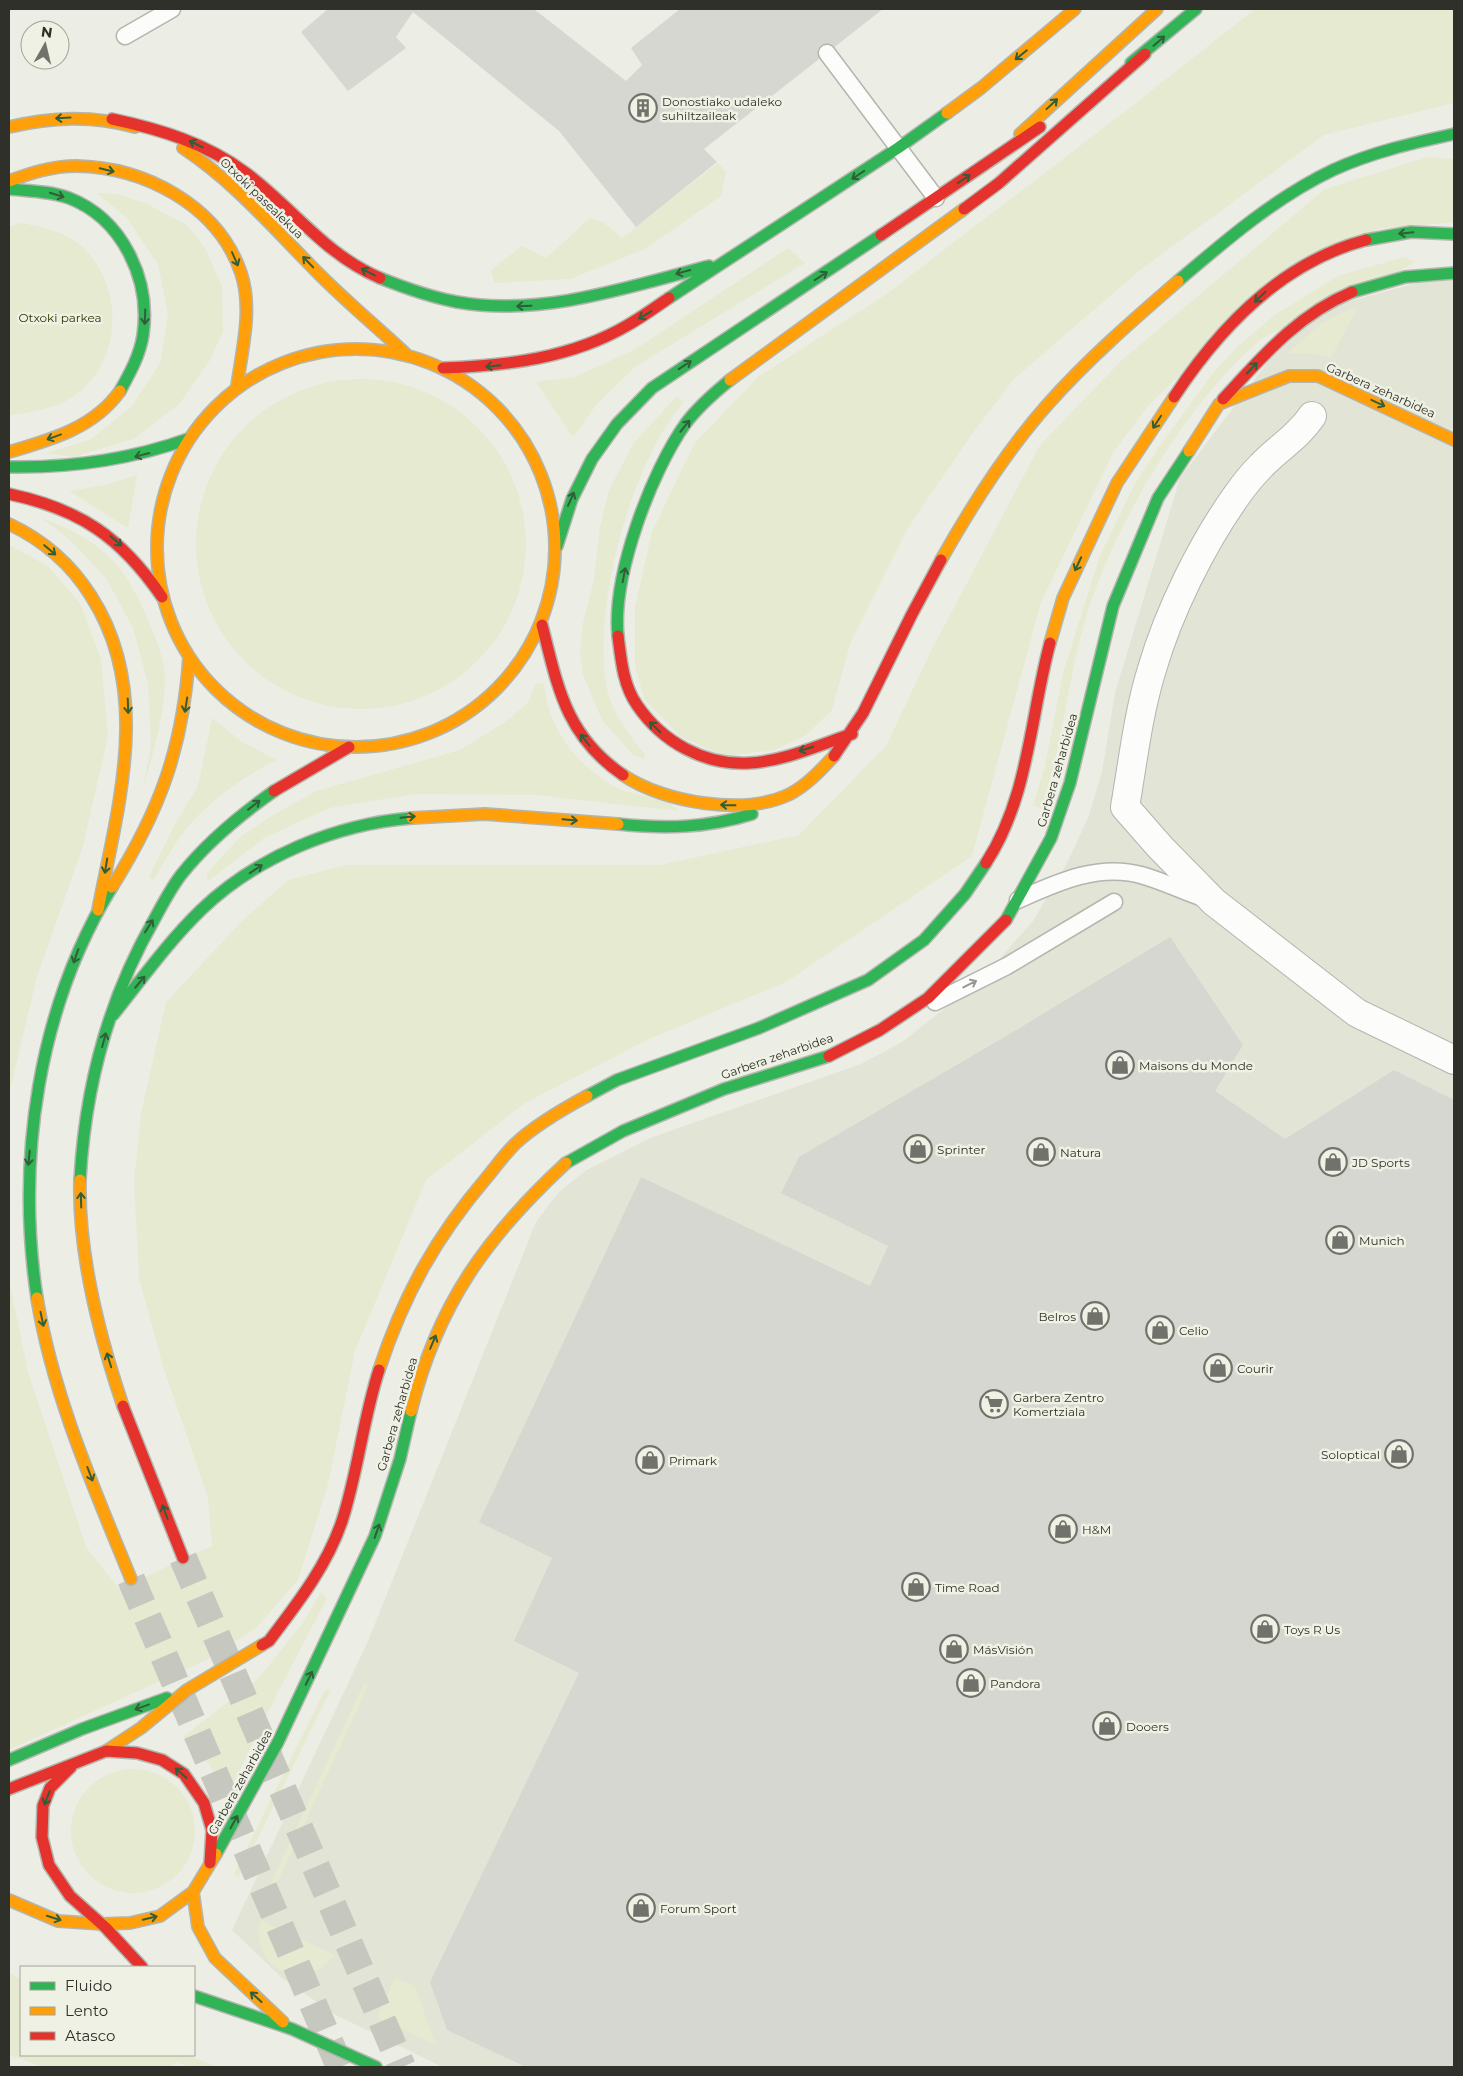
<svg xmlns="http://www.w3.org/2000/svg" width="1463" height="2076" viewBox="0 0 1463 2076" font-family="Montserrat,sans-serif">
<rect width="100%" height="100%" fill="#eceee6"/>
<path fill="#e2e4d5" d="M1454,273V2067H442L336,2015L282,1978L232,1930L368,1641L536,1222L557,1194L585,1171L650,1138L861,1064L902,1042L981,980L1033,921L1067,863L1088,818L1102,772L1115,693L1180,478L1283,342L1335,305Z"/>
<path fill="#e5ead0" d="M1255,9H1454V103L1324,135L1139,271L1014,379L972,434L909,526L850,644L832,710L805,736L774,750L724,756L681,737L645,700L635,668V607L652,532L694,444L758,377L885,295L1127,110Z
M1428,157L1454,159V222L1377,229L1246,311L1148,406L1114,451L1041,602L972,856L786,982L649,1039L525,1103L426,1180L355,1351L328,1484L298,1580L256,1628L206,1660L9,1750V1280L28,1372L86,1547L119,1589L212,1546L208,1498L163,1366L139,1278L134,1182L141,1113L166,1002L242,921L288,880L346,865H660L799,835L886,746L931,651L1040,445L1122,360L1325,189Z
M718,163L726,172L721,196L645,249L570,279L494,283L491,270L522,246L546,258L590,218L603,222L622,238Z
M97,193L117,194L147,204L187,225L205,248L222,286L223,332L210,360L180,403L134,439L73,457L46,453L90,440L131,407L160,363L168,315L158,264L127,218Z
M21,223C43,227 67,232 84,248C127,291 122,372 64,402C49,409 26,414 9,415V227Z
M788,248L805,263L635,367L597,404L573,437L536,382L574,377L634,350Z
M1405,257L1415,262C1378,283 1339,301 1301,320C1287,327 1268,333 1257,343C1183,407 1111,530 1084,624C1067,685 1062,748 1041,808L1033,805L1045,766L1063,673L1089,590L1100,556L1133,487L1158,448L1213,373L1238,346L1276,314L1340,275Z
M1358,307L1331,358L1308,353L1286,354L1322,323L1341,313Z
M196 544a165 165 0 1 1 330 0a165 165 0 1 1-330 0Z
M676,397L684,402C631,464 596,596 605,678C609,707 626,733 645,754L644,759L633,755L602,720L583,675L580,652L583,623L594,579L600,527L609,490L633,444Z
M137,475L128,528L69,491L105,485Z
M42,518C101,540 125,564 149,622C157,641 165,661 165,681C164,718 153,754 143,789L151,745L148,684L133,628L106,578L72,542Z
M9,545L48,566L80,603L101,659L108,736L83,846L37,977L9,1094Z
M536,683L544,684C548,724 570,757 603,779C609,783 615,788 622,790C642,797 665,796 679,811L535,795L414,794L329,808L264,838L207,882V875L213,866L240,837L270,817L316,791L460,750L505,722L528,703Z
M212,718L242,742L277,760C242,777 206,803 182,834C172,848 163,865 153,880L149,877L175,824L198,786Z
M321,1592L327,1598L278,1692L232,1786L226,1787L201,1754L184,1741V1736L257,1680L302,1624Z
M369,1684L273,1892L268,1889L363,1685Z
M331,1689L239,1877L234,1874L325,1690Z
M71 1831a62 62 0 1 1 124 0a62 62 0 1 1-124 0Z
M261,1920L335,1955C328,1962 320,1971 310,1974C278,1983 250,1950 261,1920Z
M9,1973L21,1979V2055H189L217,2067H190L177,2062L170,2067H44L9,2055Z
M395,1978L415,1986L436,2045L377,2017Z"/>
<path fill="#d6d7d1" d="M328,9H534L626,81L642,65L631,48L680,9H883L704,149L717,162L636,227L559,131L413,12L396,37L406,48L348,91L301,32Z
M1170,937L1243,1045L1215,1091L1285,1139L1394,1070L1454,1100V2067H526L447,2030L430,1982L579,1673L514,1641L552,1558L479,1522L641,1177L870,1286L888,1246L781,1193L799,1157L1008,1035Z"/>
<g fill="none" stroke-linecap="round" stroke-linejoin="round">
<path stroke="#c6c8c0" stroke-width="28" stroke-dasharray="28 14" stroke-linecap="butt" d="M183,1558L402,2067
M131,1579L340,2067"/>
<defs>
<path id="lane" d="M125,36L172,9
M827,53L936,198
M1018,900C1056,883 1098,863 1141,875C1163,881 1184,892 1206,899
M935,1002L1007,966L1114,902"/>
<path id="street" d="M1312,416C1298,437 1278,448 1261,466C1252,475 1244,485 1237,495C1202,544 1169,611 1152,669C1138,714 1133,761 1125,807L1160,847L1214,902L1357,1013L1454,1060"/>
<path id="fast" d="M1131,63L1196,9
M9,189C29,191 50,191 69,198C123,219 151,280 143,335C140,355 130,373 120,391
M1366,240L1411,232L1454,234
M380,278C405,288 430,297 457,302C541,317 629,287 709,266
M1178,281C1226,240 1276,197 1333,170C1372,152 1413,143 1454,134
M1352,292L1405,277L1454,273
M669,298L898,148L947,113
M9,467C72,468 129,460 188,439
M557,546L572,499L592,459L617,424L652,388L881,235
M618,636C612,576 651,472 686,423C698,407 714,393 730,380
M618,824C665,829 707,828 752,814
M1006,920L1051,838L1070,783L1113,606L1158,498L1189,451
M113,1015C141,980 168,942 201,910C256,857 336,824 412,818
M587,1096L617,1080L759,1028L868,980L924,940L965,894L986,863
M566,1163L623,1131L724,1089L829,1056
M80,1180C85,1088 108,1000 154,920C162,905 171,888 181,875C207,842 240,815 274,791
M37,1298C16,1159 38,1008 112,887
M9,1760L82,1729L167,1698
M216,1854L278,1742L375,1536L400,1459L411,1411
M194,1996L292,2029L376,2067"/>
<path id="slow" d="M947,113L981,88L1075,9
M9,127C52,117 92,115 135,127
M1020,134L1157,9
M183,148C236,183 275,230 320,275C348,303 378,328 407,355
M9,181C31,173 52,166 76,166C144,167 218,205 241,273C253,308 242,350 237,386
M157 548a199 199 0 1 1 398 0a199 199 0 1 1-398 0Z
M730,380L964,209
M1189,451L1219,404L1289,376H1318L1454,440
M9,452C50,440 94,428 120,391
M9,524C43,540 71,564 91,596C153,692 118,806 98,910
M941,560C972,505 1006,451 1048,404C1088,359 1133,320 1178,281
M1050,643L1063,598L1117,483L1174,397
M623,775C664,803 745,816 790,794C807,785 821,770 834,756
M412,818L485,814L618,824
M112,887C160,810 183,748 189,657
M80,1180C78,1255 99,1335 123,1406
M37,1298C53,1396 94,1488 131,1579
M379,1370C404,1294 436,1237 488,1176C496,1166 505,1154 515,1144C535,1125 563,1109 587,1096
M411,1411C437,1305 487,1236 566,1163
M106,1751L141,1728L187,1690L262,1645
M193,1892L198,1927L215,1958L283,2022
M9,1900L58,1921L102,1924L130,1923L160,1916L193,1892L216,1854"/>
<path id="jam" d="M112,119C159,129 206,143 246,173C292,207 325,255 380,278
M964,209L999,183L1145,54
M881,235L1040,127
M443,368C506,366 572,358 628,325C642,317 656,307 669,298
M1174,397C1220,327 1282,262 1366,240
M1223,399C1262,357 1297,315 1352,292
M9,494C80,509 121,537 162,597
M542,625C558,688 566,736 623,775
M618,636C621,659 623,685 637,705C662,742 705,766 750,763C785,761 819,745 852,734
M834,756L863,713L912,614L941,560
M274,791L349,747
M986,863C1029,797 1030,717 1050,643
M829,1056L880,1030L928,998L1006,920
M123,1406L183,1558
M262,1645L269,1641C297,1604 327,1566 342,1521C358,1472 363,1419 379,1370
M71,1767L50,1788L43,1806L42,1837L49,1865L70,1896L106,1928L142,1967
M9,1789L106,1751L137,1753L162,1760L184,1774L204,1803L212,1830L210,1863"/>
</defs>
<use href="#lane" stroke="#b3b5af" stroke-width="19"/>
<use href="#street" stroke="#b3b5af" stroke-width="30"/>
<use href="#fast" stroke="#b3b5af" stroke-width="14"/>
<use href="#slow" stroke="#b3b5af" stroke-width="14"/>
<use href="#jam" stroke="#b3b5af" stroke-width="14"/>
<use href="#lane" stroke="#fcfcfb" stroke-width="16"/>
<use href="#street" stroke="#fcfcfb" stroke-width="28"/>
<use href="#fast" stroke="#30b455" stroke-width="11"/>
<use href="#slow" stroke="#ff9f0a" stroke-width="11"/>
<use href="#jam" stroke="#e5322d" stroke-width="11"/>
</g>
<defs><path id="oneway-shaft" d="M-6 0H5M1.5-3L5.5 0L1.5 3" fill="none" stroke-width="1.6" stroke-linecap="round" stroke-linejoin="round" transform="scale(1.25)"/></defs>
<g stroke="#2f5e39">
<use href="#oneway-shaft" transform="translate(1159 41) rotate(-41)"/>
<use href="#oneway-shaft" transform="translate(1021 55) rotate(141)"/>
<use href="#oneway-shaft" transform="translate(1052 104) rotate(-43)"/>
<use href="#oneway-shaft" transform="translate(63 118) rotate(177)"/>
<use href="#oneway-shaft" transform="translate(196 144) rotate(-154)"/>
<use href="#oneway-shaft" transform="translate(107 170) rotate(13)"/>
<use href="#oneway-shaft" transform="translate(858 175) rotate(146)"/>
<use href="#oneway-shaft" transform="translate(964 179) rotate(-34)"/>
<use href="#oneway-shaft" transform="translate(57 195) rotate(17)"/>
<use href="#oneway-shaft" transform="translate(1406 233) rotate(174)"/>
<use href="#oneway-shaft" transform="translate(235 259) rotate(66)"/>
<use href="#oneway-shaft" transform="translate(308 262) rotate(-134)"/>
<use href="#oneway-shaft" transform="translate(368 272) rotate(-153)"/>
<use href="#oneway-shaft" transform="translate(683 272) rotate(165)"/>
<use href="#oneway-shaft" transform="translate(821 276) rotate(-33)"/>
<use href="#oneway-shaft" transform="translate(1260 297) rotate(136)"/>
<use href="#oneway-shaft" transform="translate(524 306) rotate(178)"/>
<use href="#oneway-shaft" transform="translate(645 315) rotate(149)"/>
<use href="#oneway-shaft" transform="translate(145 317) rotate(92)"/>
<use href="#oneway-shaft" transform="translate(685 365) rotate(-33)"/>
<use href="#oneway-shaft" transform="translate(493 366) rotate(174)"/>
<use href="#oneway-shaft" transform="translate(1252 368) rotate(-47)"/>
<use href="#oneway-shaft" transform="translate(1378 403) rotate(25)"/>
<use href="#oneway-shaft" transform="translate(1157 422) rotate(123)"/>
<use href="#oneway-shaft" transform="translate(685 426) rotate(-51)"/>
<use href="#oneway-shaft" transform="translate(54 437) rotate(160)"/>
<use href="#oneway-shaft" transform="translate(142 455) rotate(165)"/>
<use href="#oneway-shaft" transform="translate(571 499) rotate(-66)"/>
<use href="#oneway-shaft" transform="translate(116 541) rotate(41)"/>
<use href="#oneway-shaft" transform="translate(50 550) rotate(40)"/>
<use href="#oneway-shaft" transform="translate(1078 564) rotate(115)"/>
<use href="#oneway-shaft" transform="translate(624 575) rotate(-79)"/>
<use href="#oneway-shaft" transform="translate(186 705) rotate(99)"/>
<use href="#oneway-shaft" transform="translate(128 706) rotate(88)"/>
<use href="#oneway-shaft" transform="translate(655 727) rotate(-136)"/>
<use href="#oneway-shaft" transform="translate(585 740) rotate(-129)"/>
<use href="#oneway-shaft" transform="translate(806 749) rotate(162)"/>
<use href="#oneway-shaft" transform="translate(254 805) rotate(-38)"/>
<use href="#oneway-shaft" transform="translate(728 805) rotate(-179)"/>
<use href="#oneway-shaft" transform="translate(408 817) rotate(-6)"/>
<use href="#oneway-shaft" transform="translate(570 820) rotate(5)"/>
<use href="#oneway-shaft" transform="translate(106 866) rotate(99)"/>
<use href="#oneway-shaft" transform="translate(256 869) rotate(-33)"/>
<use href="#oneway-shaft" transform="translate(149 926) rotate(-58)"/>
<use href="#oneway-shaft" transform="translate(76 956) rotate(109)"/>
<use href="#oneway-shaft" transform="translate(140 982) rotate(-50)"/>
<use href="#oneway-shaft" transform="translate(104 1040) rotate(-75)"/>
<use href="#oneway-shaft" transform="translate(29 1158) rotate(96)"/>
<use href="#oneway-shaft" transform="translate(81 1200) rotate(-92)"/>
<use href="#oneway-shaft" transform="translate(42 1319) rotate(78)"/>
<use href="#oneway-shaft" transform="translate(433 1342) rotate(-67)"/>
<use href="#oneway-shaft" transform="translate(109 1360) rotate(-107)"/>
<use href="#oneway-shaft" transform="translate(90 1474) rotate(69)"/>
<use href="#oneway-shaft" transform="translate(165 1512) rotate(-111)"/>
<use href="#oneway-shaft" transform="translate(377 1531) rotate(-71)"/>
<use href="#oneway-shaft" transform="translate(309 1678) rotate(-64)"/>
<use href="#oneway-shaft" transform="translate(142 1707) rotate(160)"/>
<use href="#oneway-shaft" transform="translate(181 1773) rotate(-139)"/>
<use href="#oneway-shaft" transform="translate(47 1798) rotate(111)"/>
<use href="#oneway-shaft" transform="translate(234 1822) rotate(-61)"/>
<use href="#oneway-shaft" transform="translate(54 1918) rotate(18)"/>
<use href="#oneway-shaft" transform="translate(150 1918) rotate(-14)"/>
<use href="#oneway-shaft" transform="translate(256 1997) rotate(-138)"/>
</g>
<use stroke="#969692" href="#oneway-shaft" transform="translate(970 984) rotate(-27)"/>
<defs>
<symbol id="building-ring" viewBox="-11 -11 22 22"><circle r="9.5" fill="#eef1e3" stroke="#71726c" stroke-width="1.5"/><path d="M-4-6H4V6H1V3H-1V6H-4ZM-2.5-4.3h1.7v1.8h-1.7ZM.8-4.3h1.7v1.8H.8ZM-2.5-1h1.7V.8h-1.7ZM.8-1h1.7V.8H.8Z" fill="#71726c"/></symbol>
<symbol id="shop-ring" viewBox="-11 -11 22 22"><circle r="9.5" fill="#eef1e3" stroke="#71726c" stroke-width="1.5"/><path d="M-5-2.5h2.3a2.7 3.5 0 0 1 5.4 0H5L5.5 6h-11ZM-1.5-2.5h3a1.5 2.3 0 0 0-3 0Z" fill="#71726c"/></symbol>
<symbol id="supermarket-ring" viewBox="-11 -11 22 22"><circle r="9.5" fill="#eef1e3" stroke="#71726c" stroke-width="1.5"/><path d="M-6-5.5h2.5l.6 2H6L4.5 2H-2.5L-4.4-4H-6ZM-1.5 3.2a1.3 1.3 0 1 0 .1 0ZM3 3.2a1.3 1.3 0 1 0 .1 0Z" fill="#71726c"/></symbol>
</defs>
<g fill-rule="evenodd">
<use href="#building-ring" x="627" y="92" width="32" height="32"/>
<use href="#shop-ring" x="1104" y="1049" width="32" height="32"/>
<use href="#shop-ring" x="902" y="1133" width="32" height="32"/>
<use href="#shop-ring" x="1025" y="1136" width="32" height="32"/>
<use href="#shop-ring" x="1317" y="1146" width="32" height="32"/>
<use href="#shop-ring" x="1324" y="1224" width="32" height="32"/>
<use href="#shop-ring" x="1079" y="1300" width="32" height="32"/>
<use href="#shop-ring" x="1144" y="1314" width="32" height="32"/>
<use href="#shop-ring" x="1202" y="1352" width="32" height="32"/>
<use href="#supermarket-ring" x="978" y="1388" width="32" height="32"/>
<use href="#shop-ring" x="1383" y="1438" width="32" height="32"/>
<use href="#shop-ring" x="634" y="1444" width="32" height="32"/>
<use href="#shop-ring" x="1047" y="1513" width="32" height="32"/>
<use href="#shop-ring" x="900" y="1571" width="32" height="32"/>
<use href="#shop-ring" x="1249" y="1613" width="32" height="32"/>
<use href="#shop-ring" x="938" y="1633" width="32" height="32"/>
<use href="#shop-ring" x="955" y="1667" width="32" height="32"/>
<use href="#shop-ring" x="1091" y="1710" width="32" height="32"/>
<use href="#shop-ring" x="625" y="1892" width="32" height="32"/>
</g>
<g text-anchor="middle" dominant-baseline="central" stroke-width="5" stroke-linejoin="round" paint-order="stroke">
<g font-size="12" fill="#2f302a" stroke="#eef1e3" text-anchor="start">
<text x="662" y="101">Donostiako udaleko<tspan x="662" dy="14">suhiltzaileak</tspan></text>
<text x="1139" y="1065">Maisons du Monde</text>
<text x="937" y="1149">Sprinter</text>
<text x="1060" y="1152">Natura</text>
<text x="1352" y="1162">JD Sports</text>
<text x="1359" y="1240">Munich</text>
<text x="1076" y="1316" text-anchor="end">Belros</text>
<text x="1179" y="1330">Celio</text>
<text x="1237" y="1368">Courir</text>
<text x="1013" y="1397">Garbera Zentro<tspan x="1013" dy="14">Komertziala</tspan></text>
<text x="1380" y="1454" text-anchor="end">Soloptical</text>
<text x="669" y="1460">Primark</text>
<text x="1082" y="1529">H&amp;M</text>
<text x="935" y="1587">Time Road</text>
<text x="1284" y="1629">Toys R Us</text>
<text x="973" y="1649">MásVisión</text>
<text x="990" y="1683">Pandora</text>
<text x="1126" y="1726">Dooers</text>
<text x="660" y="1908">Forum Sport</text>
</g>
<g font-size="12" fill="#2f302a" stroke="#eef1e3">
<text transform="translate(262 198) rotate(44)">Otxoki pasealekua</text>
<text transform="translate(1381 390) rotate(24)">Garbera zeharbidea</text>
<text transform="translate(1057 770) rotate(-74)">Garbera zeharbidea</text>
<text transform="translate(777 1056) rotate(-19)">Garbera zeharbidea</text>
<text transform="translate(397 1414) rotate(-74)">Garbera zeharbidea</text>
<text transform="translate(240 1782) rotate(-61)">Garbera zeharbidea</text>
</g>
<g font-size="12" fill="#313700" stroke="#eef1e3">
<text x="60" y="317">Otxoki parkea</text>
</g>
</g>
<rect width="1463" height="2076" fill="none" stroke="#2f302a" stroke-width="20"/>
<rect x="20" y="1966" width="175" height="90" fill="#eef1e3" stroke="#a2a499"/>
<rect x="30" y="1982" width="25" height="8" fill="#30b455" stroke="#a2a499"/>
<text x="65" y="1991" font-size="15" fill="#2f302a">Fluido</text>
<rect x="30" y="2007" width="25" height="8" fill="#ff9f0a" stroke="#a2a499"/>
<text x="65" y="2016" font-size="15" fill="#2f302a">Lento</text>
<rect x="30" y="2032" width="25" height="8" fill="#e5322d" stroke="#a2a499"/>
<text x="65" y="2041" font-size="15" fill="#2f302a">Atasco</text>
<g transform="translate(45 45) rotate(8)"><circle r="24" fill="#eef1e3" stroke="#a2a499"/>
<path d="M0-4L9 19L0 12L-9 19Z" fill="#71726c"/>
<text y="-8" font-size="14" font-weight="bold" text-anchor="middle" fill="#2f302a">N</text>
</g>
</svg>
